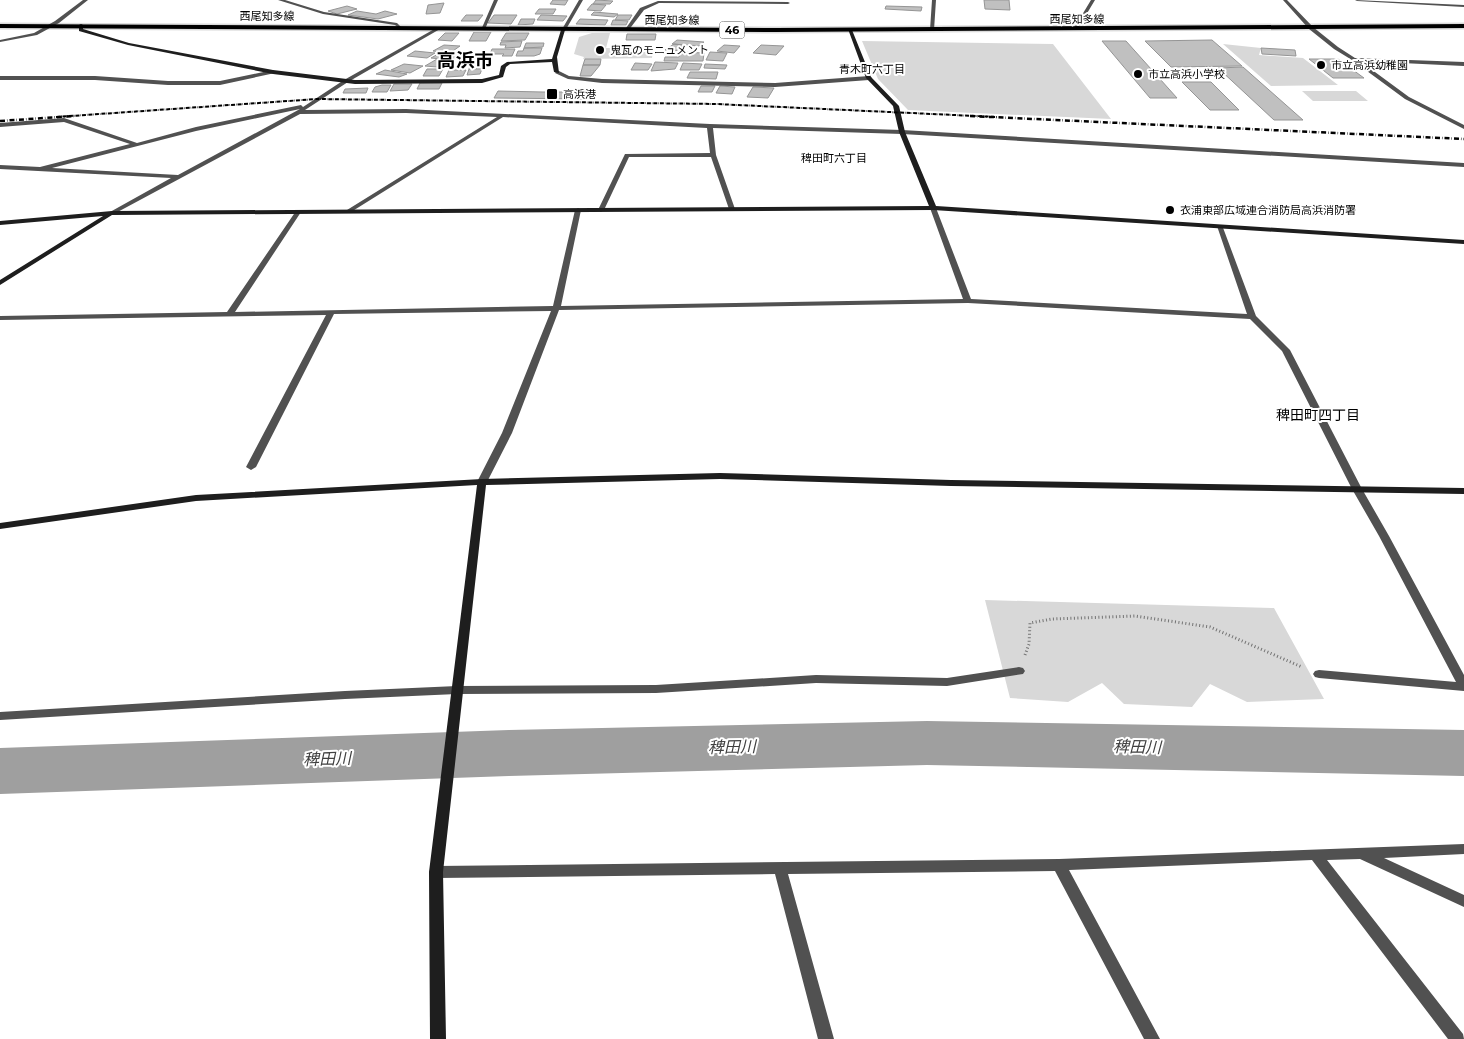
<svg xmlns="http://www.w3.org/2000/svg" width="1464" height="1039" viewBox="0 0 1464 1039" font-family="Montserrat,'Noto Sans JP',sans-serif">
<rect width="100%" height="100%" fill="#fff"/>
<path fill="#d8d8d8" d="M592,33H610L606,48H653L652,58L583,59L584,57L574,54L579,37Z
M862,41L1053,44L1111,119L908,110L878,79Z
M1223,44L1261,48L1259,55L1303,58L1338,85L1271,86Z
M1302,91H1356L1368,101H1313Z
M985,600L1274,608L1324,699L1247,702L1210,684L1192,707L1124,704L1102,683L1068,702L1010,698Z"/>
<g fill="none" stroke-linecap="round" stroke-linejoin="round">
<path fill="#9f9f9f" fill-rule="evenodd" d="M927,721L1464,730V776L927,765L509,776L0,794V748L509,730Z"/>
</g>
<path fill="#c0c0c0" stroke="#959595" d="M553,0H568L565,5L550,4Z
M596,0L613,1L610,4H593Z
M984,0H1009L1010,10L985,9Z
M444,3L440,13L426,14L428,5Z
M592,4L606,5L601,11L587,10Z
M347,6L357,9L337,14L328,11Z
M886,6L922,7L921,11L885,9Z
M539,9H556L553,14H535Z
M357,11L376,14L385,11L397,14L378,19L348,15Z
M594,12L618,14L614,17L591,15Z
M466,15H483L478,21H461Z
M494,15H517L511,24L488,23Z
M541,15L567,16L563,21L537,20Z
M618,15H632L629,20H615Z
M521,19H535L533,24L518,25Z
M580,19L608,20L605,25L576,24Z
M613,20L628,21L626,25H611Z
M474,32H491L486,41H469Z
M445,33H459L452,41L438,40Z
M506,33H529L525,40L501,41Z
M627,34H656L655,40H626Z
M677,40L704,42L699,46L672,44Z
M1212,40L1242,66L1171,67L1145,41Z
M522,41L520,47L505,48L506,45H500L501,42Z
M1102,41H1126L1177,98H1150Z
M526,43H544L543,47L524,48Z
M674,44L684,45L676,51L665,50Z
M444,45L460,46L450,53L433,51Z
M724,45L740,46L734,53L717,51Z
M761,45L784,46L776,55L753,53Z
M524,48H542L540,54L534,56H516L518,51H523Z
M1261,48L1295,50L1296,56L1262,54Z
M492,49H515L512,56H502L504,54H490Z
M415,51L435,53L427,58L407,56Z
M680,52L704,53L703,61H664L665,57H679Z
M710,52L727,53L723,61L706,60Z
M440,53L460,55L451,60L431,58Z
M437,59L449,60L437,67L425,66Z
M585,59H601L600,65H583Z
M1309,59H1338L1364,78H1333Z
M465,61H483L481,68L469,69L470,65H463Z
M655,62L678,63L675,69L651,71Z
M635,63L652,64L648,70H631Z
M683,63L702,64L699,70H680Z
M404,64L423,66L410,73L391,70Z
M705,64L727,65L725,69L704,68Z
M583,65H600L591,76H580Z
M1243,67L1303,120H1274L1218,68Z
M427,69H443L439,76H423Z
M469,69H482L480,74L467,75Z
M385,70L407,74L399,77L376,74Z
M449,70H466L463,76L446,77Z
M690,72H718L716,79L687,78Z
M1182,82H1211L1239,110H1210Z
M420,83H442L439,89H417Z
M394,84H412L408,90L390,91Z
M382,85H391L387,92H372L375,87Z
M701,86H715L712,92H698Z
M720,86L735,87L732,94L716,93Z
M753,87L774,88L768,98L747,97Z
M368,88L366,93H343L345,89Z
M498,91L543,92H587L585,99L494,98Z"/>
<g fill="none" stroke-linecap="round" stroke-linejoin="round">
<defs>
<path id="primary" d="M0,24L776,28L1464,24V28L776,32L0,28Z"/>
</defs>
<use href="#primary" stroke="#dbdbdb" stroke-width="3"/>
<path stroke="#737373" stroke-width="3" stroke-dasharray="1 2.5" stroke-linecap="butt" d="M1025,655L1029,644L1030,623L1052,619L1135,616L1210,627L1302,667"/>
<path fill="#515151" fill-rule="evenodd" d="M83,0H88L59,23L37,35L0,42V40L34,33L55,21Z
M278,0H285L324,12L397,23L401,27L399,28L395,25L323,14Z
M494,0H498L485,29L481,30Z
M579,0H583L565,31H561Z
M932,0H936L934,30L932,31L930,30Z
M1091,0H1095L1077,30H1073Z
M1283,0H1287L1313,27L1338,47L1355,58L1464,62V66L1360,61L1409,97L1464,125V129L1405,99L1352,60L1334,49L1309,29Z
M1355,0L1464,5V7L1357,1Z
M658,1L788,2L790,3L788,4L659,3L644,10L628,31H624L640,8Z
M438,27L440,29L348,82L305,110L406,109L710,124L902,130L1464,163V167L902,134L713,128L716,155L735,209L734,210L729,209L711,157H629L604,210L601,212L598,210L625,154L710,153L707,128L503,117L351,212H347V210L497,117L406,113L300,114L112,215L110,214V212L171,178L0,169V165L40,167L130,144L64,122L0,127V123L64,118L137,143L196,127L301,105L303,107L344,80ZM300,109L178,175L52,168L196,131Z
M273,70L275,73L220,85H168L95,80H0V76H95L168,81H220Z
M557,70L569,76L602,79L775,83L869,76L872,78L869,80L775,87L602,83L568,79L555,73Z
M933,206L936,208L971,299L1247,314L1217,226L1222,225L1256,316L1290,350L1362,489L1389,536L1464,675V691L1319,678L1315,677L1313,674L1315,671L1319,670L1456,682L1379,536L1352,489L1282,351L1250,319L968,303L559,310L512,433L487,482L482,485L477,482L502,433L551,311L334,314L256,467L251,470L246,467L326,315L0,320V316L227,312L296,211L298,210L301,212L235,312L553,306L575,210L578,208L581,210L561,306L963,299L930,208Z
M1019,667L1023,668L1025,671L1023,674L947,686L816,683L656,693L457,694L345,699L0,720V712L345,691L457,686L656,685L816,675L947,678Z
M1464,844V854L1384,858L1464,895V907L1360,859L1327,860L1463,1034L1464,1039H1448L1312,860L1069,870L1160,1039H1144L1055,871L788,874L834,1039H818L775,874L436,878L431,876L429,872L431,868L436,866L1059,859Z"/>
<path fill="#1e1e1e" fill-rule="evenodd" d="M81,24L83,25V29L129,43L273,70L355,80L482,79L499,75L501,66L507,62L552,59L561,30L563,29L565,30L557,57L559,73L554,72L552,62L510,64L506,67L503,77L482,83L355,84L273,74L128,45L79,31V25Z
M848,29L852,30L871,77L899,106L905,132L936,206L1464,240V244L933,210L112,215L0,285V280L103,216L0,225V221L112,211L929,206L899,132L893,106L866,78Z
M720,473L951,480L1464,488V494L951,486L720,479L486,485L443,872L446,1039H430L429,872L477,485L196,501L0,529V523L196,495L482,479Z"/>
<use href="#primary" fill="#000" fill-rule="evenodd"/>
<path stroke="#000" stroke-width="2" stroke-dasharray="4 1 0.5 1" stroke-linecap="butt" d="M56,117L317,99L716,104L997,117"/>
<path stroke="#000" stroke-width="2.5" stroke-dasharray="5 2 0.5 2" stroke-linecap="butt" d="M970,116L1464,139
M0,121L74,116"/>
</g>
<g fill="#000" stroke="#fff" stroke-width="2">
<circle cx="600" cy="50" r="5"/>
<circle cx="1321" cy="65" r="5"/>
<circle cx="1138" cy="74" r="5"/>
<rect x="546" y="88" width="12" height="12" rx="2.5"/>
<circle cx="1170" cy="210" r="5"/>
</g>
<g text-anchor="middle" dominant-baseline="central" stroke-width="4" stroke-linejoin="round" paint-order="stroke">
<g font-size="11" fill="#000" stroke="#fff">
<text x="267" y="16">西尾知多線</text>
<text x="1077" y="19">西尾知多線</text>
<text x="672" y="20">西尾知多線</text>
</g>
<rect fill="#fff" stroke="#4c4c4c" stroke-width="1" x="719.5" y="21.5" width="25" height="17" rx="4"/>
<g font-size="11" font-weight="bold" fill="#000">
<text x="732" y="30">46</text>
</g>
<g font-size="11" fill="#000" stroke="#fff" text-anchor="start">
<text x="610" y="50">鬼瓦のモニュメント</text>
<text x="1331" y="65">市立高浜幼稚園</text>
<text x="1148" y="74">市立高浜小学校</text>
<text x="563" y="94">高浜港</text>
<text x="1180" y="210">衣浦東部広域連合消防局高浜消防署</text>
</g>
<g font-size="11" fill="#000" stroke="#fff">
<text x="872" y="69">青木町六丁目</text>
<text x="834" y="158">稗田町六丁目</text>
</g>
<g font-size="14" fill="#000" stroke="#fff">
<text x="1318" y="415">稗田町四丁目</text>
</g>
<g font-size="16" font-style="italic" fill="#404040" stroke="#fff">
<text transform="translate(732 747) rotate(-1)">稗田川</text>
<text transform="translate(1137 747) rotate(1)">稗田川</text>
<text transform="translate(327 759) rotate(-2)">稗田川</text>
</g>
<g font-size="19" font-weight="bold" fill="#000" stroke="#fff">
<text x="465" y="60">高浜市</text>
</g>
</g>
</svg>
